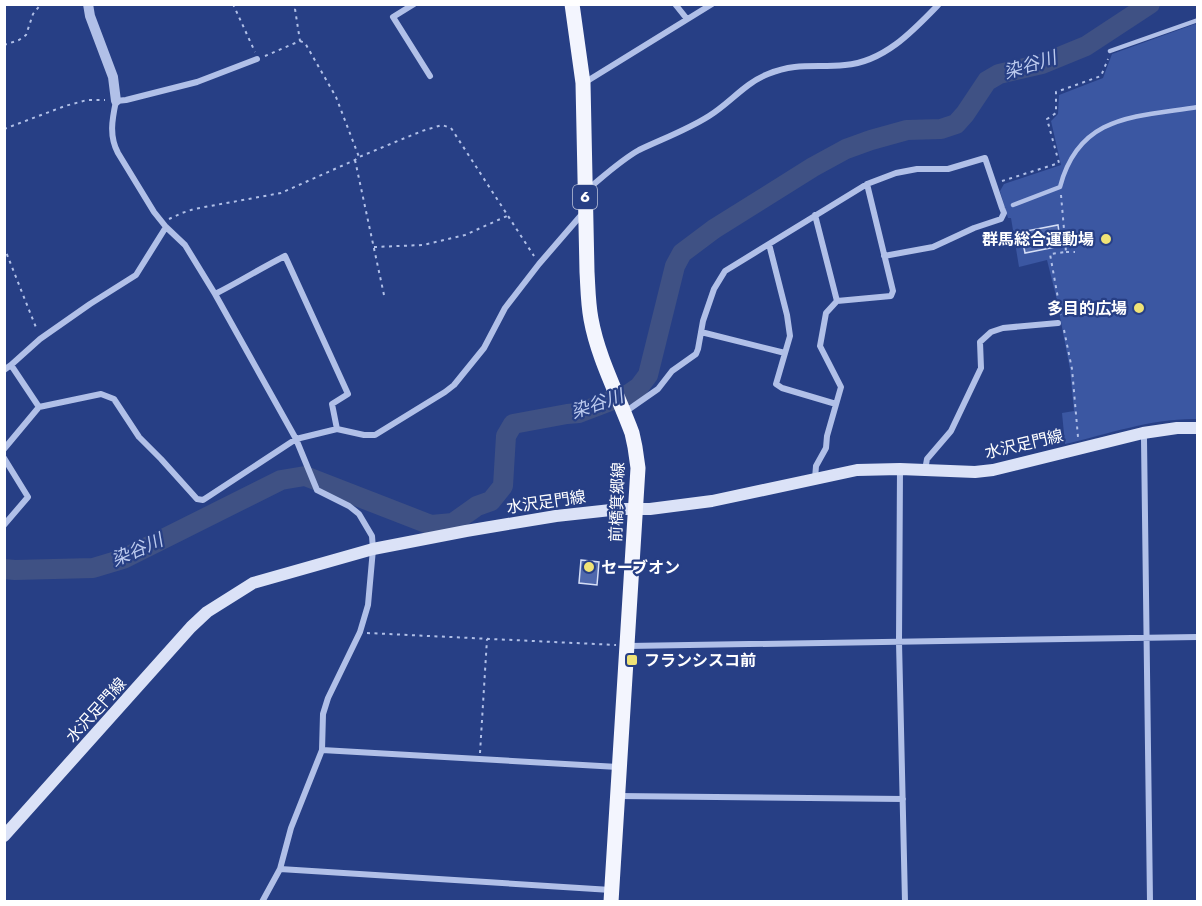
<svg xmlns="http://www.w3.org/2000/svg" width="1202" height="906" viewBox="0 0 1202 906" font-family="Jost,'Noto Sans JP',sans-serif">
<rect width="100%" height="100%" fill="#273f85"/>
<path fill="#3b57a2" d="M1195,24L1197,25V419C1153,418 1108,434 1065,444L1062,413L1074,411L1070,369L1056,296L1047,260L1019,267L1011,218H1008L1000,191L1004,184L1061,165L1051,121L1058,114L1059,95L1103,78L1112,54Z"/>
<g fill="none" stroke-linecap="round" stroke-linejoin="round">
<path stroke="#3f5184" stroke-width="20" d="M4,569L15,570L93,568L123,559L281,480L305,476L431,525L453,523L477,506L491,501L503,486L506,436L513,424L567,414L579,413L629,394L639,387L648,375L675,266L682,253L714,229L813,167L846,149L871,140L907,130L941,129L956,124L965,114L987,81L999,74L1042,64L1086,46L1150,4"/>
</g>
<path fill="#4f68ad" stroke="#d5def6" stroke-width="1.5" d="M1058,225L1061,246L1025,253L1021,232Z
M581,560L599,562L597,585L579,583Z"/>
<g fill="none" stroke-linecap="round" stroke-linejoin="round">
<path stroke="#b1c0e8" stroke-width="2" stroke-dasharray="3 4.5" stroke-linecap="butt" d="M233,4L255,52
M300,41L305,43L336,97L359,157
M4,45L19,40L26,35L33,14L41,4
M265,56L300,41L295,9L297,4
M4,129L65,106L87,100H105
M355,160L384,295
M1002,181L1059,163L1047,119L1056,113V92L1101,76L1108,59
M1061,195L1066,252L1050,254L1061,315
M169,219L182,213L194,209L281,193L355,160L359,157L422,131L442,125L451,128L534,256
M4,247L37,330
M374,247L423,245L465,235L507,216
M1066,252H1075
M1064,330L1072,369L1078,437
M367,633L616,645
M480,753L487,639"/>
<path stroke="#b1c0e8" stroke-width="4.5" d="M1110,51L1198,20
M1013,205L1060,187C1079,114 1136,117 1198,107"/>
<path stroke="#b1c0e8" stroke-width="6" d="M414,4L393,17L430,76
M675,4L687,19
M257,59L197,82L126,100L116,101C112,120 109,136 118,153L154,212L166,227L185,245L215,294L296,439L317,490L349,506L359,514L372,536L373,549L368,605L360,632L328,698L323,714L322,750L291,828L280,869L262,902
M584,83L712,4
M588,189C604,176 621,160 639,150C662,139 687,130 709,116C730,103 745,83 768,74C797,62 817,68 845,65C884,62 913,31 939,4
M815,215L837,301
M769,244L787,315L790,336L776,384L782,388L836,404
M215,294C239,282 261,268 285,256L348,394L332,404L337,429
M701,332L785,353
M11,365L40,339L90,304L136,275L166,227
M4,370L11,365L39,407L101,394L114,399L139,437L161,459L197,499L203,500L296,439L337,429L364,435H375L445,392L454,385L484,348L505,308L539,264L583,213
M625,412L658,389L672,371L696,354L698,349L703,321L714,289L725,271L867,184L896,173L917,169H948L985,158L1002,208L1004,213L1001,219L974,228L933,247L884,256
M1143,433L1144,439L1150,902
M4,449L39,407
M4,458L28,497L4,525
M900,469L899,642L905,902
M925,470L927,459L951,431L981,368L980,342L991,332L1003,328L1058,323
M815,479L816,466L826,448L827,436L841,387L820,346L826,313L837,301L891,296L893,291L867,184
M628,646L1198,637
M322,750L618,767
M618,796L903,799
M280,869L611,890"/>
<path stroke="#b1c0e8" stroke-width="10" d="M88,4L90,16L113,77L116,101"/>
<path stroke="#dbe2f7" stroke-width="12" d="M4,836L191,627L207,612L253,583L373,549L466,531L556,516L620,509H650L712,501L857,470L900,469L975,472L993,470L1143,433L1177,428H1198"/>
<path stroke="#f3f5fe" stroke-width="15" d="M572,4L583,83L587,272C588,288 588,303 591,319C598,358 618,395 632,433L635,447L638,468L611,902"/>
</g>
<g fill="#f0e376" stroke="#273f85" stroke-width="2">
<circle cx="1106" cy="239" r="6"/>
<circle cx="1139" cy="308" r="6"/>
<circle cx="589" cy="567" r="6"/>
<rect x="626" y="654" width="12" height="12" rx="3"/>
</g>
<g text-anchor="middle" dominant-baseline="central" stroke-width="4.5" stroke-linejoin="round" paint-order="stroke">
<rect fill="#273f85" stroke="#bec5da" stroke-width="1.5" x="573" y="185" width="24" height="24" rx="4.5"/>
<g font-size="15" font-weight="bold" fill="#fff">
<text x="585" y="197">6</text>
</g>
<g font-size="16" font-weight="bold" fill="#fff" stroke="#273f85" text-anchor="end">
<text x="1094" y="239">群馬総合運動場</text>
<text x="1127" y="308">多目的広場</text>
<text x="601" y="567" text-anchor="start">セーブオン</text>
<text x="644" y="660" text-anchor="start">フランシスコ前</text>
</g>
<g font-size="16" fill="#fff" stroke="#273f85">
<text transform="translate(1024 444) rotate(-13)">水沢足門線</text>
<text transform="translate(546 502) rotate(-8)">水沢足門線</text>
<text transform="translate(617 502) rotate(-88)">前橋箕郷線</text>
<text transform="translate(96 710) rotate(-48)">水沢足門線</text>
</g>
<g font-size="18" font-style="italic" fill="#bdcbef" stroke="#273f85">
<text transform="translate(1030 65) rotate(-17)">染谷川</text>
<text transform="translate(597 404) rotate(-19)">染谷川</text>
<text transform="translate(137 550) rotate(-24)">染谷川</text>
</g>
</g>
<rect width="1202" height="906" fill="none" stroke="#ffffff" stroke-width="12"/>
</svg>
